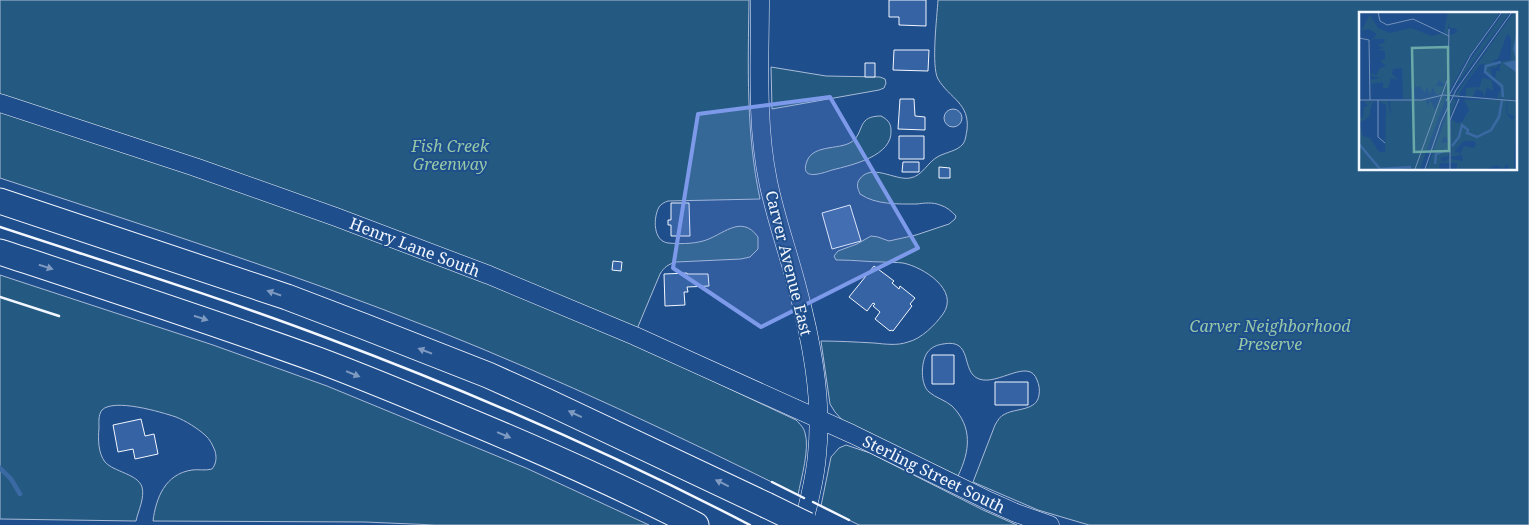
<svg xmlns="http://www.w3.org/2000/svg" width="1529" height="525" viewBox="0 0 1529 525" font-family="'Noto Serif',serif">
<rect width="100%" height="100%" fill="#1f4e8c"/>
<path fill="#245a82" stroke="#a8bbd7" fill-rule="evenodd" d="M0,0H749C748,67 746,134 760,199L668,201C665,202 661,204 659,207C653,218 653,241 668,243C679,244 692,244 703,241C722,236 741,213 758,237V249L750,257L741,259L676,262C669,264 664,267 660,274L637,329L638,346L796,420C800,424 804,428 805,433C810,448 801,479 798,495C679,436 559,379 436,330C293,273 146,226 0,178Z
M938,0H1529V525H1089L1038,510L973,482L995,425C998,420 1000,416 1005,414C1016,408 1037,411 1039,395C1040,390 1039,384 1037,380C1029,357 998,386 979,379C960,372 974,338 943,344C937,345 931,347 927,353C921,362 920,384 929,392C936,398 945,400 952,406C973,427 970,451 958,476L844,422L835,412L830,404L821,341C838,341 856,342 874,343C885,344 897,346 908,342C921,339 935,325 943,314C960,290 923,267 903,263C897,262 890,263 884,262C869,262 854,260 839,260H836L834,256L838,251L857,244L871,236L878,237L889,241L916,235L949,224L955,219L956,216C951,211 947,207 940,205C933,202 924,203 917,204C898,204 876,205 860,194C858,189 856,185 859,180C871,162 895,181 910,178C923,176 927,162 939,156C947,152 957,151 963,144C966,140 966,134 967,130C970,103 950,99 938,79C931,66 937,17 938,0ZM1360,14H1515V169H1360Z
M771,67L826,76L880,77L885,79L886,83L884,88L879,90L772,109Z
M881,116C887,119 891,123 891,130C893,156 852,165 832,170C823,173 799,182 807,161C814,143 843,151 854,140C864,130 858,116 881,116Z
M0,275L213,345L327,386L526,468L649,525H435L365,522L153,521C156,498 165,474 192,470C198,469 205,471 212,469C216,464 217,458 215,451C213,446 210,439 205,435C197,428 186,421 176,417C161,412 114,398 102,410C98,415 99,423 99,428C98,439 98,453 105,462C114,472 138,474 142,487C145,498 138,511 136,521L0,519Z
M846,445L870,453L983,510L1017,525H859L821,506L831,457L839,448Z"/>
<path fill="#3b69a3" stroke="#a8bbd7" d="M944 118a9 9 0 1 1 18 0a9 9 0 1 1-18 0Z"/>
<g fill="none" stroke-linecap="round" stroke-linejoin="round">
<path stroke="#3b69a3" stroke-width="4.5" d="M0,468L11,479L20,494"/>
</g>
<path fill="#3563a3" stroke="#f2f6ff" d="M889,0H926V26L899,25V17H889Z
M894,50H929L928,71L893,70Z
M865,63H875V77H865Z
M900,99H914L915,116L925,117V130L898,129Z
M899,136H924V159H899Z
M903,162H919V172H902Z
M939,167L950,168V178H939Z
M671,203H689L690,236H671V225H668V220H671Z
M850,205L861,241L832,249L822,213Z
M613,261L622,262L621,271L612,270Z
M874,266L894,281L892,283L899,289L900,286L915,298L910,304L912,306L893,331L891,330L890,331L875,319L880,312L873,306L875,304L873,303L867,311L849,297Z
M687,273V274H708L709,286L687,287L688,292H684L685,305L665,306L664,274Z
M932,355H954V384H932Z
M995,382H1028V405H995Z
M141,419L145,436L154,434L158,454L135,459L133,449L118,452L113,425Z"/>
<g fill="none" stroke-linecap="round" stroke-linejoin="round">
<defs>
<path id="minor" d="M760,0C760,60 756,122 768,181C775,216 787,249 796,283C811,338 823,398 817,455C815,479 809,502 803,525
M0,103L195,167L336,217L489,275L635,336L852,434L989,501L1016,513L1050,525"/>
<path id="highway" d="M0,201L287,297L363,326L488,375L546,401L766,505
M0,252C106,287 213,322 318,360C369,379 419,400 469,421C546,453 622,487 696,525"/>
</defs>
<use href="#minor" stroke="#f2f6ff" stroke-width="19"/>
<use href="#highway" stroke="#f2f6ff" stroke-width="27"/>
<use href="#minor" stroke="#1f4e8c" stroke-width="18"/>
<use href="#highway" stroke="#1f4e8c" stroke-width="25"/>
<defs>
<path id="highway-bridge" d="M766,505L807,525"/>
</defs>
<use href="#highway-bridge" stroke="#f2f6ff" stroke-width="27" stroke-linecap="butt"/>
<use href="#highway-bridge" stroke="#1f4e8c" stroke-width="25"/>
<path stroke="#f2f6ff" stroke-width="2.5" d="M0,227C109,263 219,297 327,338C471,392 613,454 750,525
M0,297L59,316
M772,482L804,498
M813,502L849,520"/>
</g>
<defs><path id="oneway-solid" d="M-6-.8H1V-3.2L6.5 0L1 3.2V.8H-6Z" transform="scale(1.25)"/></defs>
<g fill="#7e9ac0">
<use href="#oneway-solid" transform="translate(46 267) rotate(18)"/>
<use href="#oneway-solid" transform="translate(274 293) rotate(-161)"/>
<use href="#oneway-solid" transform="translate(201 318) rotate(18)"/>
<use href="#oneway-solid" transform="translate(425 351) rotate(-159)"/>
<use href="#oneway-solid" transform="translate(353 374) rotate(22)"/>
<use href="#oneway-solid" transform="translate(575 414) rotate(-155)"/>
<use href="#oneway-solid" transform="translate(504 435) rotate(23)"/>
<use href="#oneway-solid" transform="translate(722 483) rotate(-154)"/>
</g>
<path fill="#7d9aea" fill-opacity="0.2" stroke="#7d9aea" stroke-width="4" stroke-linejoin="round" d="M830,97L918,248L761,327L673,268L698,114Z"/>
<g text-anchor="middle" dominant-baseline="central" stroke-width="4" stroke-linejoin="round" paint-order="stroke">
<g font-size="16" font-style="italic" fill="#97c8a6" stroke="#1f4e8c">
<text x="450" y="146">Fish Creek<tspan x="450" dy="18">Greenway</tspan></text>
<text x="1270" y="326">Carver Neighborhood<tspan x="1270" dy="18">Preserve</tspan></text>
</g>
<g font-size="16" fill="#f2f6ff" stroke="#1f4e8c">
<text transform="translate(415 247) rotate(21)">Henry Lane South</text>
<text transform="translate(789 263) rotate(76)">Carver Avenue East</text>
<text transform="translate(934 474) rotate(26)">Sterling Street South</text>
</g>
</g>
<g transform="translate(1359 12)">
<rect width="158" height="158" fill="#1f4e8c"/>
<path d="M89,0H141L106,50L88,83L84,82L91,62L90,33H93L90,32V24L98,20L97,16H90L91,11L89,14V22L85,20ZM145,0H151L97,73L106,56ZM155,0H157V88L138,86L142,77L136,69L137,59H142L140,56L143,49L152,48V25L148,22L139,47L120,53L100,81L101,86L95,85ZM11,3L19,16L31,21L52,16L73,24L84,21L89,24L90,59L86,73L80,68L77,74H86L82,82L77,83L74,75L71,82L68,74L66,81L61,74L52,76L53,87H44L43,56L34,57L33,62L39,68L32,66L29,76H24V70L12,72V68L22,66L13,64L11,61L17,63L21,56L27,54L21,49L26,47V39L19,38L25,36L18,33L25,31L26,27H15L11,30L18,22L10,17L2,19ZM133,49L140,51L137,56L131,55L134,67L125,59V51ZM123,66L133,68L134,79L128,75L125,86L124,80L117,77L114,86H107V76L121,75ZM83,84L87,85L61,157H0V105L4,106L5,95L9,94L5,89L18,90L13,91L10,105L0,111L4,124L11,126L20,140H26L27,93L20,89H29L32,106L31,89L67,88L69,95L71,88L76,98ZM94,86L97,89L90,107V129L85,124L82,131L90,130V144L81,146L84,150L90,146V151H81L80,157H68ZM148,87L147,101L153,108L156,105L148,101L149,87L157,90L155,157H150L148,152L144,157L138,153L127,157H98V151H91V147L104,149L103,143L100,144L105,134L115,136L117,132L115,129H105L96,138L97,141L101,139L99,144L91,145L92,107L98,111L103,110L110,98L105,88Z" fill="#245a82"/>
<path d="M157,23V60L144,51L157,48L154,37Z" fill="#3b69a3"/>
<path fill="none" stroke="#3b69a3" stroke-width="2.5" d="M142,50L127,54L126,60L143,74L144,85M0,132L21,157L52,155M93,134L100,125L103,113L109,118L108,121L118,125L132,118L140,105L143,88M76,152L77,142L88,138"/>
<path fill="none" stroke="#7391ba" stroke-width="1" d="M19,0L21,9L28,13L54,7L90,24M0,26L10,28L11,88M0,88H63L84,83L158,89M19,88V125L26,131M87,89L112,43L143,0M56,157L89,66L90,17M66,157L82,110L97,78L153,0M91,157V108L100,87"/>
<path fill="#6aa9a8" fill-opacity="0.15" stroke="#6aa9a8" stroke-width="2.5" d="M89,35L90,139L55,140L53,36Z"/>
<rect width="158" height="158" fill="none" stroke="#f2f6ff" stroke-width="2.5"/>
</g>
</svg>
